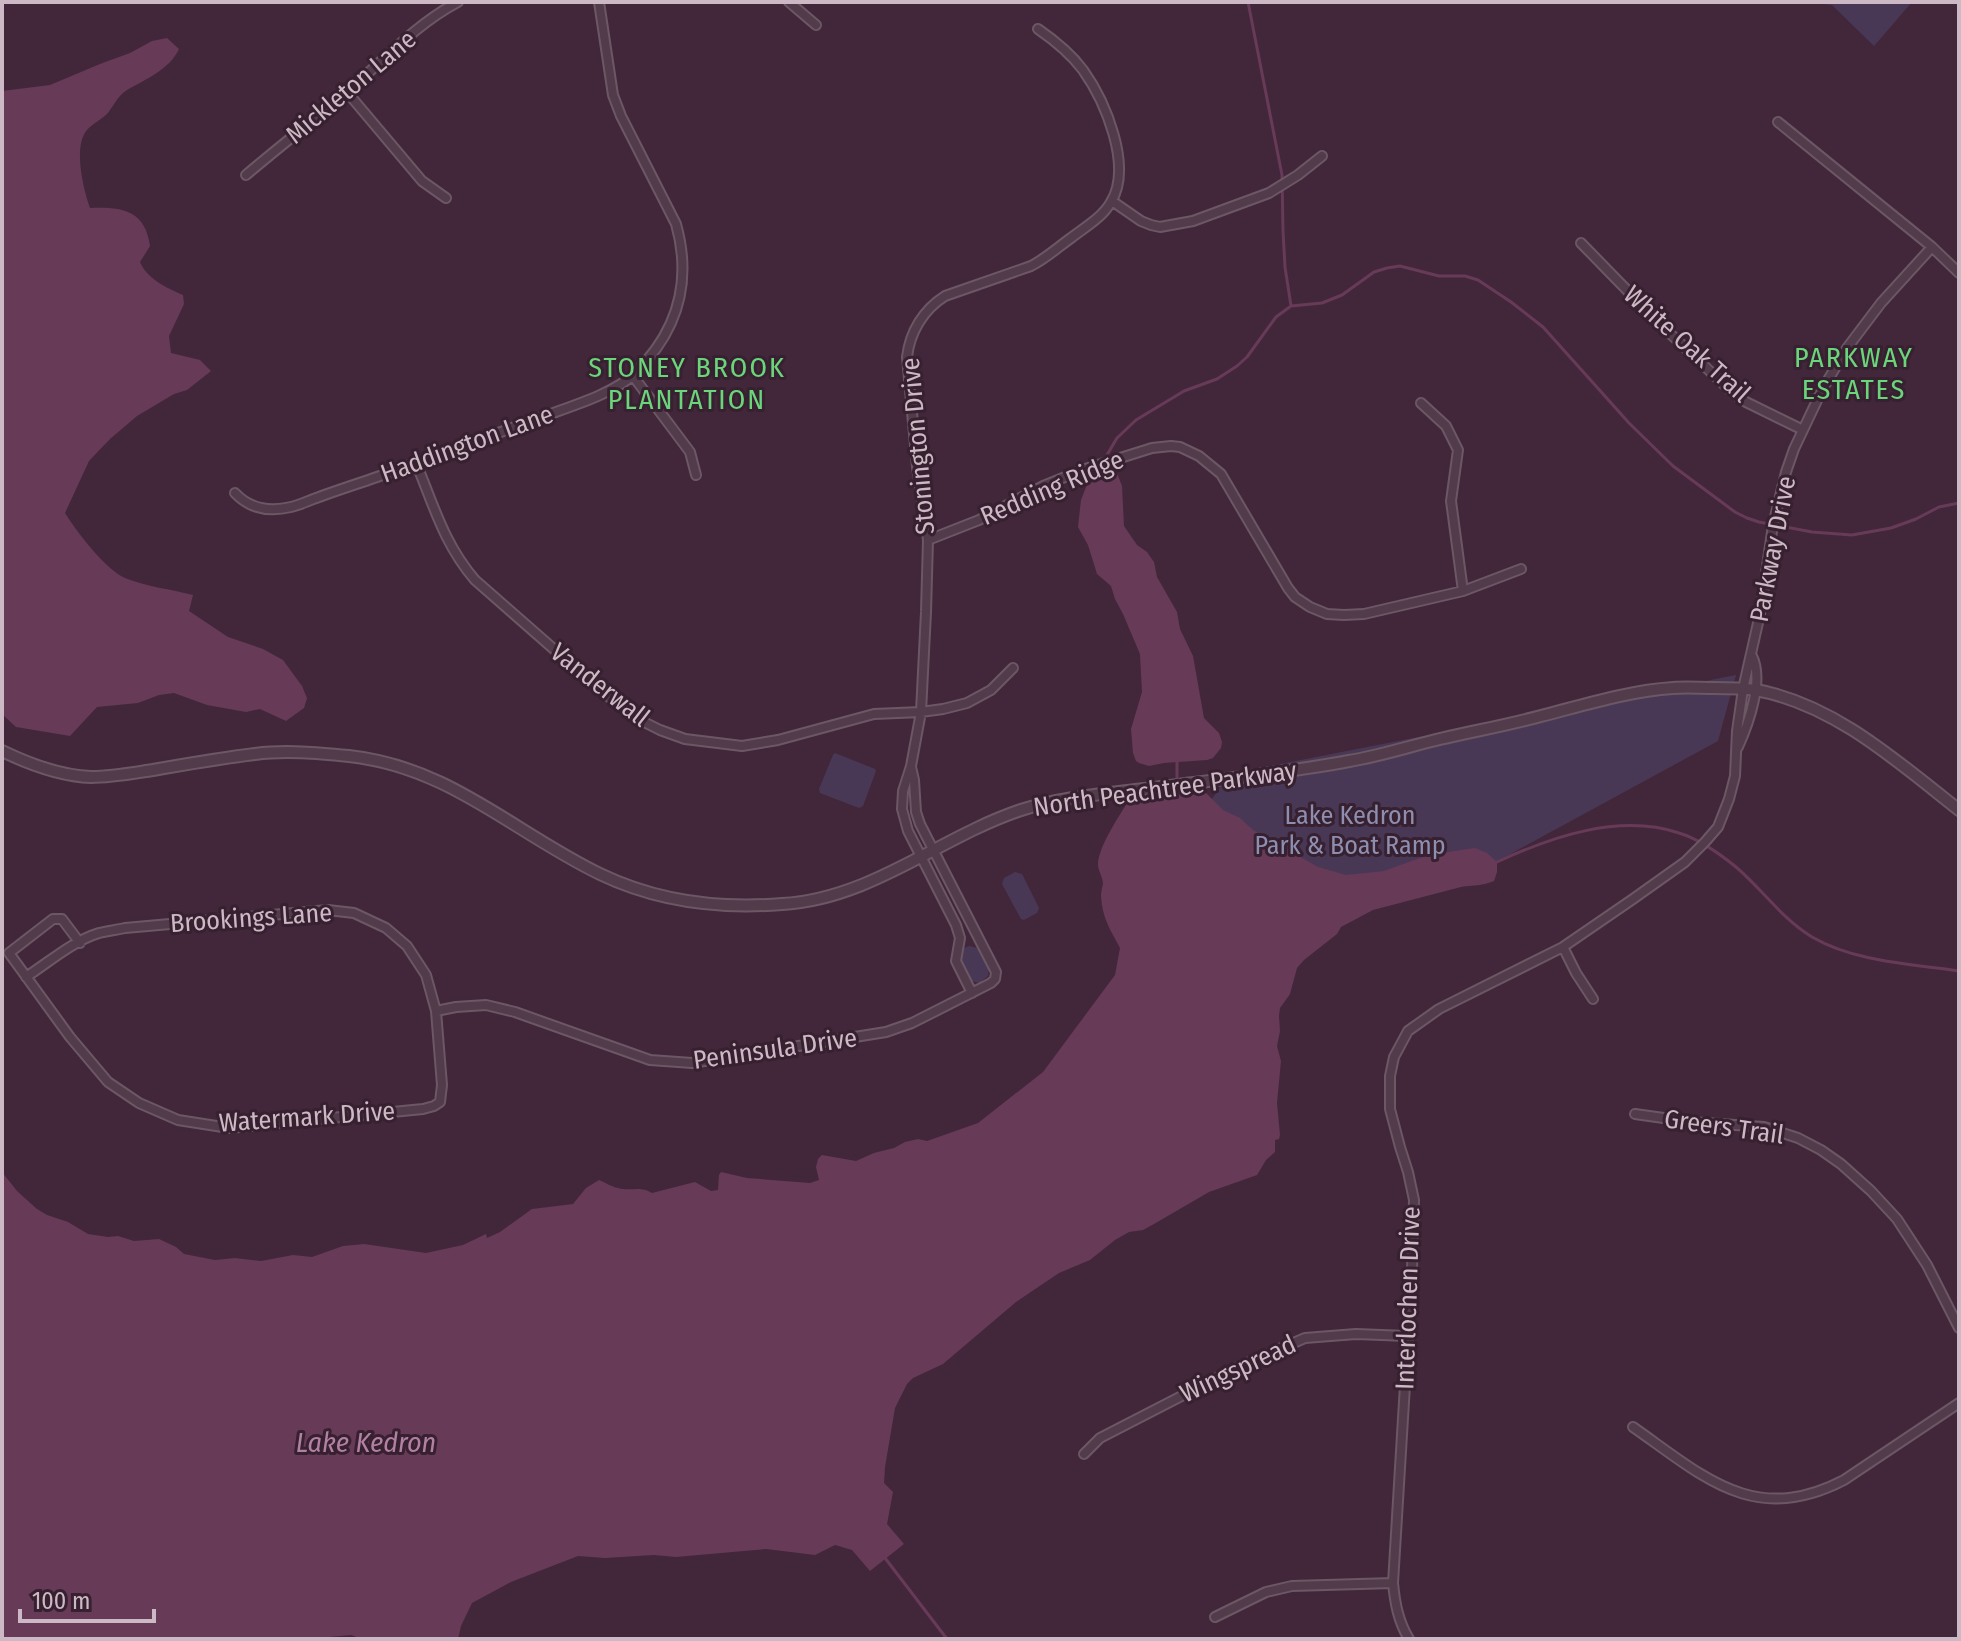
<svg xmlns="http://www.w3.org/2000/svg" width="1961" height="1641" viewBox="0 0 1961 1641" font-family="'Fira Sans Condensed',sans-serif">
<rect width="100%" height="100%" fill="#42273a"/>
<path fill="#493855" d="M1808,2H1912L1874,46L1832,5Z
M1736,675L1718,741L1481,870L1355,912L1203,812L1229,774Z
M835,753L875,769L876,771L863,806L859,808L820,793L819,789L833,755Z
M1015,872L1022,874L1039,908L1037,913L1024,920L1021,919L1002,884L1004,878Z
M969,946L977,948L989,967L988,976L979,983L968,980L959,964L962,949Z"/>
<path fill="#673a58" d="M167,38L179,49C169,70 146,79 127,90C118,95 113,107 107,114C101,120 93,123 87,130C73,146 83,189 90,208C122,207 145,210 150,246L140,262C147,279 167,288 183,295L184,304L169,336L171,353L200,360L211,371L187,390L174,394L137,416L110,439L89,461L65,513C77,532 105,569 125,578C147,587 170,589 193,595L189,611L228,637L263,649L283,660L302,686L307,698L304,708L286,721L260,709L246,712L207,705L174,693L159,695L138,703L97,707L70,736L16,727L2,714V91L50,85L100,64L130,53L152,41Z
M1108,467L1117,473L1122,486L1124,526L1137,545L1147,552L1154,562L1157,577L1177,612L1180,629L1193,656L1204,718L1219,733L1222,742L1221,748L1213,758L1207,760L1164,763L1149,766L1139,763L1136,761L1133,753L1131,729L1142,692L1140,654L1123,614L1115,599L1111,586L1097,574L1088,545L1078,527L1081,500L1088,482L1101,469Z
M1190,787L1204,791L1223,810L1240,818L1253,830L1318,867L1346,875L1384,871L1428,855L1475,848L1487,853L1497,862V872L1494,881C1483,886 1473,885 1461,887L1373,910L1341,927L1337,934L1304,960L1297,968L1290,994L1280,1008L1279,1016L1280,1031L1277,1046L1281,1061L1277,1103L1280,1135L1279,1139L1275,1140V1152L1266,1160L1257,1175L1209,1192L1154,1224L1143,1230L1129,1232L1115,1240L1090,1260L1059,1273L1016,1302L943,1364L913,1378L907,1384L895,1408L885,1467L884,1483L893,1492L887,1524L904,1544L870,1571L852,1550L835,1545L815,1555L766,1549L676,1557L654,1555L605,1558L578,1556L511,1582L472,1603L461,1626L458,1639H362L351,1635L308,1639H2V1172L17,1191L37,1209L47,1215L68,1222L88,1234L108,1237L118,1236L134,1241L159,1239L176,1247L184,1254L215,1260L235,1258L261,1261L293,1255L312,1257L343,1246L364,1244L426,1253L463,1245L486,1234L487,1238L500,1232L532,1209L573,1204L586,1188L599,1180C605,1182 611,1187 618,1188C632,1192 639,1185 652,1193L695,1182L711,1191L718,1190L719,1175L721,1172L747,1178L810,1183L819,1180L816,1167L818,1159L822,1155L856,1161L874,1153L894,1148L905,1142L918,1139L927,1141L978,1123L1043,1072L1115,975L1120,948C1111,931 1102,918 1101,896C1101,892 1102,888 1103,884C1103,878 1099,872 1098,866C1097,849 1118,818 1127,803Z"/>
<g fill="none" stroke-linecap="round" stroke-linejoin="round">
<path stroke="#673a58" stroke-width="3" d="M1248,2L1282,175L1283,231L1285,267L1291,306
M1104,460L1117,438L1136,420L1184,391L1217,379L1237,366L1247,357L1276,317L1291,306L1322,303L1342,295L1374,272L1387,268L1400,266L1439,276H1465L1478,280L1511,302L1543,327L1629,423L1673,466L1735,512L1747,518L1759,522L1812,532L1852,535L1891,528L1916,519L1939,507L1959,503
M1177,777V762
M1497,862C1551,837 1619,813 1679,833C1699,839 1720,854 1736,867C1762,889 1782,919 1812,937C1855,962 1911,964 1959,971
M885,1558L947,1639"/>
<defs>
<path id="minor" d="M789,2L816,25
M347,92L422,181L446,198
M1778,122L1932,247L1959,273
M246,175C279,147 314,120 347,92C383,61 416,24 458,2
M1112,201L1141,221L1151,225L1160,227L1193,221L1269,193L1298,175L1322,156
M1581,243L1661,325L1734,394L1746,402L1803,430
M633,376L690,452L696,475
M1421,403L1446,426L1458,450L1451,501L1463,591
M416,463C434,506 444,544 475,580L605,694L640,720L660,730L685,739L742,746L778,740L874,714L921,712L943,709L967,703L991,690L1013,668
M235,493C250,509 270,512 291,507C300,505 310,500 319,497C338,490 357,484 377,477C432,457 487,437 542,417C569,407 616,393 635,373C678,331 692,281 676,224L621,116L613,95L599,2
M928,540L979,520L1043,486L1082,470L1152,448L1171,446L1180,447L1199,456L1221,474L1288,588L1295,597L1310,607L1327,614L1344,615L1364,614L1463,591L1521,569
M1738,747C1749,723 1764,680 1752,656
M1563,947L1576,973L1593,999
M26,977C49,962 73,941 99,933C107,931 116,930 125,928L328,910L354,913L386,928L407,946L426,975L436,1011L442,1085L440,1102L434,1106L423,1109L229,1128L178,1120L139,1103L108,1082L70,1037L9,953L53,919H62L80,943
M972,993L956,961L960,938L956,925L908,831L902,809L903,791L911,766L921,712L926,612L928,540L917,467L907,357C910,332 923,310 945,296L1031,266C1045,259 1057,248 1071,238C1085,227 1102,218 1111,202C1133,166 1105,101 1083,70C1071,54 1054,40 1038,29
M436,1011L456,1007L486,1005L515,1012L650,1060L692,1063L886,1032L912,1023L991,983L995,979L996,972L920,824L916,812L914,780L911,767
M1635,1114L1692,1122L1764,1127L1798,1138L1821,1150L1841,1164L1871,1191L1897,1219L1927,1265L1959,1328
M1633,1427C1703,1476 1754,1527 1844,1480L1959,1403
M1084,1454L1100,1438L1238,1367L1305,1338L1356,1334L1407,1336
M1215,1617L1266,1592L1292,1586L1393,1583
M1409,1639C1398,1621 1395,1603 1393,1583L1412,1270L1414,1200L1408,1172L1400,1147L1390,1109V1076L1394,1057L1408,1031L1439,1009L1563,947L1633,899L1685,862L1705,842L1718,827L1729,799L1735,776L1737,731L1743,689L1760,614L1773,525L1786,472L1794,449L1822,390L1847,348L1881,303L1932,247"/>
<path id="tertiary" d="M2,751C29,764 60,776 91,777C112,777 133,773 153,770C187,764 221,758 255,754C286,750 318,753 349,756C450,767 513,832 600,874C656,901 720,909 782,904C871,899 940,837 1021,810C1061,797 1103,794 1144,789C1212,780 1281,774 1349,761C1380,756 1410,746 1440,739C1474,731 1508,725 1541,716C1584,705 1628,691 1673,688C1686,687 1700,688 1714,688C1728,688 1742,688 1756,690C1834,704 1898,762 1959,810"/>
</defs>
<use href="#minor" stroke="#6c5765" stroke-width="12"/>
<use href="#tertiary" stroke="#6c5765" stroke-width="14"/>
<use href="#minor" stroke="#523b4b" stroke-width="8"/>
<use href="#tertiary" stroke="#523b4b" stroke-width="10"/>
</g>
<g text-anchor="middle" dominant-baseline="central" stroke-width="6" stroke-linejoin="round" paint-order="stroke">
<g font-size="26" fill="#ccb9c5" stroke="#372030">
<text transform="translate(351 87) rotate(-40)">Mickleton Lane</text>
<text transform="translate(1687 344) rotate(42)">White Oak Trail</text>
<text transform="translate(467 444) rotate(-20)">Haddington Lane</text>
<text transform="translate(918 446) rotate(-95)">Stonington Drive</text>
<text transform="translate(1052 488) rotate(-23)">Redding Ridge</text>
<text transform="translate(1773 549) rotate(-79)">Parkway Drive</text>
<text transform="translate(600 685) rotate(38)">Vanderwall</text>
<text transform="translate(1165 789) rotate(-8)">North Peachtree Parkway</text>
<text transform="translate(251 918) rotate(-4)">Brookings Lane</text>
<text transform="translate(775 1049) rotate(-8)">Peninsula Drive</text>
<text transform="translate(307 1117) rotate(-4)">Watermark Drive</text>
<text transform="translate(1724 1127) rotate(8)">Greers Trail</text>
<text transform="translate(1408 1298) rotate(-88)">Interlochen Drive</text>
<text transform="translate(1238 1369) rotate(-25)">Wingspread</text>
</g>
<g font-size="26" fill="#8d8eb0" stroke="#372030">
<text x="1350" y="815">Lake Kedron<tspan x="1350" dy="30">Park &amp; Boat Ramp</tspan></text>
</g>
<g font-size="28" letter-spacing="2" fill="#6bd57c" stroke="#372030">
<text x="1854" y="357">PARKWAY<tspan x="1854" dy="32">ESTATES</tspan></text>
<text x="687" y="367">STONEY BROOK<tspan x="687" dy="32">PLANTATION</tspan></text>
</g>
<g font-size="28" font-style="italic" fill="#b280a3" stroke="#372030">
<text x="366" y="1442">Lake Kedron</text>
</g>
</g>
<rect width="1961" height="1641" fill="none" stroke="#ccb9c5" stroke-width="8"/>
<path d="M20 1609v12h134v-12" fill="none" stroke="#ccb9c5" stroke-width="4"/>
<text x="32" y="1609" font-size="24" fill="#ccb9c5" stroke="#372030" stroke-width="6" paint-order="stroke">100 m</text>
</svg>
